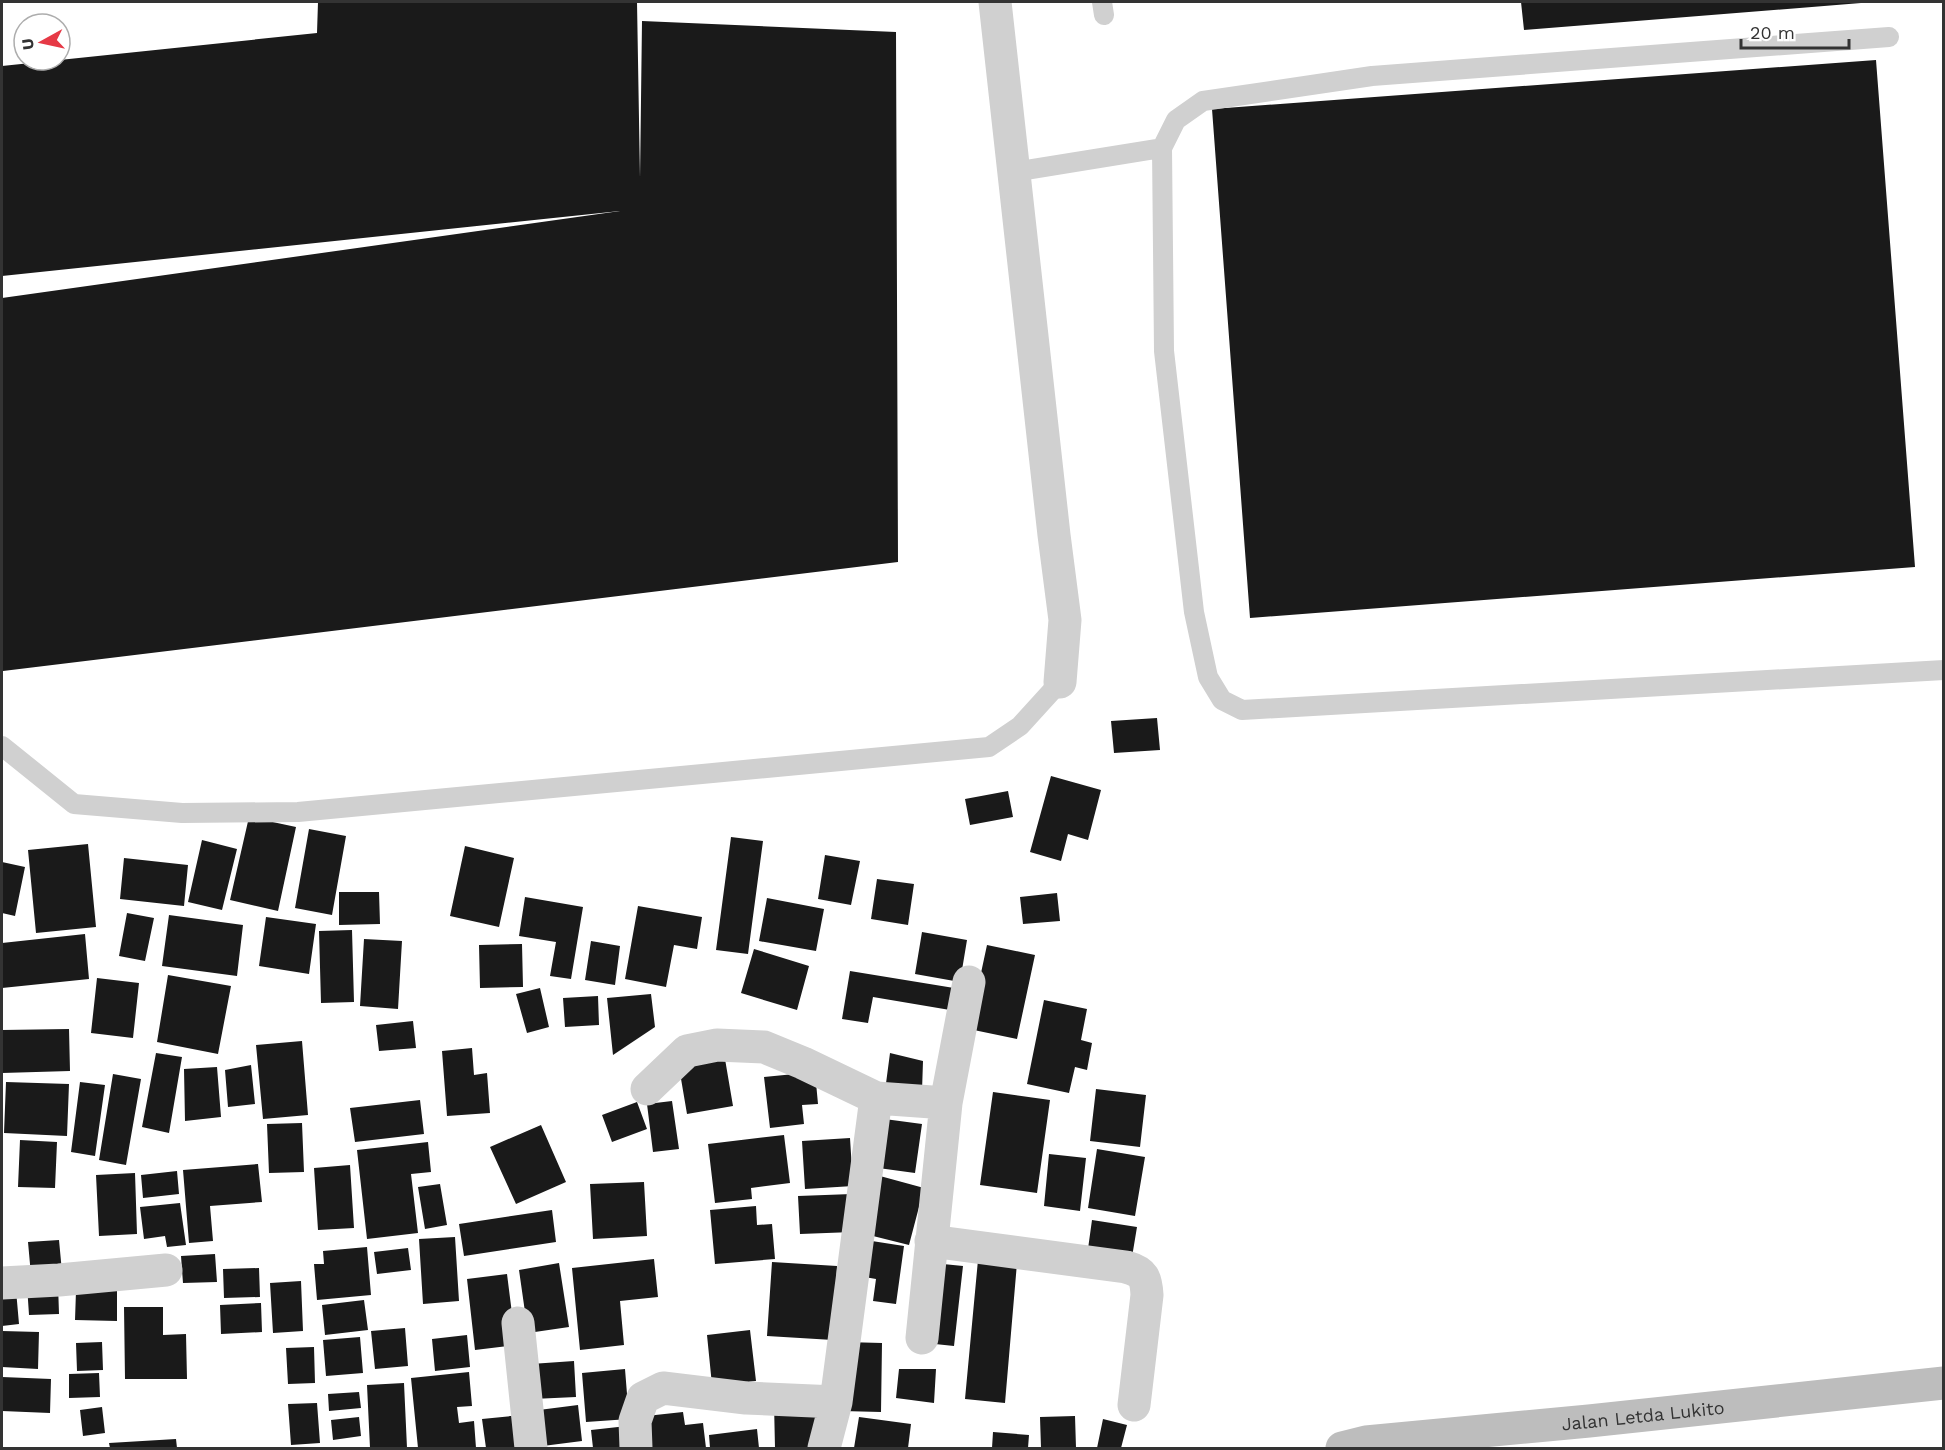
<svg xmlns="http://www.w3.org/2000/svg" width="1945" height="1450" viewBox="0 0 1945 1450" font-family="'Work Sans',sans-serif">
<rect width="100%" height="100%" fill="#fff"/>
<path fill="#1a1a1a" d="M318,2H637L640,178L642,21L896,32L898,562L3,671L2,298L620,211L2,276V66L317,33Z
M1521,2H1861V3L1524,30Z
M1876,60L1915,567L1250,618L1212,109Z
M1157,718L1160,750L1114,753L1111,721Z
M1051,776L1101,790L1088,840L1068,834L1061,861L1030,852Z
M1008,791L1013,817L970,825L965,799Z
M249,817L296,827L278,911L230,900Z
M309,829L346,836L332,915L295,908Z
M731,837L763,841L748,954L716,950Z
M202,840L237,849L222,910L188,902Z
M88,844L96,927L36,933L28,850Z
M465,846L514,858L499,927L450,916Z
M825,855L860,861L851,905L818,899Z
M124,858L188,865L184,906L120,899Z
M2,862L25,867L15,916L2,913Z
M877,879L914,884L908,925L871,919Z
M339,892H379L380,924L339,925Z
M1057,893L1060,921L1023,924L1020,897Z
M525,897L583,907L571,979L550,976L556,942L519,936Z
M767,898L824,909L816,951L759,941Z
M638,906L702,917L697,949L674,945L666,987L625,979Z
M127,913L154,918L145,961L119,956Z
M169,915L243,925L237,976L162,966Z
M266,917L316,924L309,974L259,966Z
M352,930L354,1002L321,1003L319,931Z
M922,932L967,940L960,982L915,974Z
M85,934L89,979L2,988V943Z
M364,939L402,941L398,1009L360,1006Z
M591,941L620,946L615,985L585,980Z
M522,944L523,987L480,988L479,945Z
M987,945L1035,955L1017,1039L969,1029Z
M754,949L809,966L797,1010L741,993Z
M850,971L954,988L950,1010L873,997L868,1023L842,1019Z
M168,975L231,986L218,1054L157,1042Z
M97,978L139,983L133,1038L91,1033Z
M540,988L549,1027L527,1033L516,994Z
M651,994L655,1027L613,1055L607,998Z
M598,996L599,1025L565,1027L563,998Z
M1044,1000L1087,1009L1081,1040L1092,1043L1087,1070L1075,1067L1069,1093L1027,1084Z
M413,1021L416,1048L379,1051L376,1025Z
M69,1029L70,1071L2,1073V1030Z
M302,1041L308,1115L263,1119L256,1045Z
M472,1048L474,1075L487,1073L490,1113L447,1116L442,1051Z
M156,1053L182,1057L169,1133L142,1127Z
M890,1053L923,1061L922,1091H885Z
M725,1059L733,1106L687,1114L679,1067Z
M251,1065L255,1104L228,1107L225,1070Z
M217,1067L221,1117L185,1121L184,1069Z
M815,1072L818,1104L802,1105L804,1124L770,1128L764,1077Z
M113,1074L141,1079L126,1165L99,1160Z
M6,1082L69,1084L67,1136L4,1133Z
M80,1082L105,1085L95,1156L71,1152Z
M1096,1089L1146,1095L1140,1147L1090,1141Z
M993,1092L1050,1100L1037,1193L980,1185Z
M420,1100L424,1134L355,1142L350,1108Z
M672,1101L679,1149L653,1152L647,1104Z
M637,1102L647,1129L612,1142L602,1115Z
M877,1118L922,1124L915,1173L871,1167Z
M302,1123L304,1172L269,1173L267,1124Z
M541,1125L566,1182L516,1204L490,1147Z
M784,1135L790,1183L751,1188L752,1199L715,1203L708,1144Z
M850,1138L853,1186L805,1189L802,1141Z
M20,1140L57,1142L55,1188L18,1187Z
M428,1142L431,1172L411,1174L418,1233L367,1239L357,1150Z
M1097,1149L1145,1157L1135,1216L1088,1208Z
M1049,1154L1086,1158L1080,1211L1044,1206Z
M258,1164L262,1202L210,1206L213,1241L189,1243L183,1170Z
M350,1165L354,1228L318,1230L314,1168Z
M177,1171L179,1194L143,1198L141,1175Z
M135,1173L137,1234L99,1236L96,1175Z
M880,1176L924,1188L909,1245L865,1234Z
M644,1182L647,1236L593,1239L590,1184Z
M440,1184L447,1225L425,1229L418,1187Z
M852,1194L853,1232L800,1234L798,1196Z
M180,1203L186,1245L167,1247L165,1236L144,1239L140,1207Z
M756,1206L757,1225L772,1224L775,1259L715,1264L710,1210Z
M552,1210L556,1242L464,1256L459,1224Z
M1092,1220L1137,1227L1131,1263L1087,1256Z
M455,1237L459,1301L423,1304L419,1239Z
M859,1239L904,1246L896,1304L873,1301L876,1279L853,1275Z
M59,1240L62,1272L31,1275L28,1242Z
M367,1247L371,1295L317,1300L314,1264H324L323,1251Z
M408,1248L411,1270L377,1274L374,1252Z
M215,1254L217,1282L183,1283L181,1256Z
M654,1259L658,1297L620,1301L624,1345L580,1350L572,1268Z
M978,1260L1017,1263L1005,1403L965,1399Z
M772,1262L837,1266L833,1340L767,1336Z
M559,1263L569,1327L528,1333L519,1270Z
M943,1264L963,1266L954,1346L935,1344Z
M259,1268L260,1297L224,1298L223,1269Z
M507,1274L516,1345L475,1350L467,1279Z
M301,1281L303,1331L273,1333L270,1283Z
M58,1284L59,1314L29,1315L27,1285Z
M16,1290L19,1324L2,1326V1292Z
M76,1291H117V1321L75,1320Z
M364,1300L368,1330L325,1335L322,1305Z
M261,1303L262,1332L221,1334L220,1305Z
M124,1307H163V1335L186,1334L187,1379H125Z
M405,1328L408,1366L375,1369L371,1331Z
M750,1330L756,1381L712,1385L707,1335Z
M2,1331L39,1332L38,1369L2,1367Z
M467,1335L470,1367L435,1371L432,1339Z
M360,1337L363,1373L326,1376L323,1340Z
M102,1342L103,1370L77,1371L76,1343Z
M845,1342L882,1343L881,1412L842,1411Z
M314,1347L315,1383L288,1384L286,1348Z
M574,1361L576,1397L533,1399L531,1364Z
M625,1369L629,1419L586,1422L582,1373Z
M899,1369H936L934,1403L896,1398Z
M469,1372L472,1406L457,1407L459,1423L474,1421L476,1448H418L411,1378Z
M99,1373L100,1397L69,1398V1374Z
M2,1377L51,1379L50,1413L2,1411Z
M404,1383L407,1448H370L367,1385Z
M359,1392L361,1408L329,1411L328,1394Z
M317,1403L320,1443L291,1445L288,1404Z
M774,1403H817L818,1448H775Z
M578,1405L582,1441L535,1447L531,1411Z
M102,1407L105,1433L83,1436L80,1410Z
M683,1412L685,1425L703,1423L706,1448H641L637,1417Z
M521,1415L525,1448H486L482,1419Z
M1075,1416L1076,1448H1041L1040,1417Z
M359,1417L361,1436L333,1440L331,1420Z
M859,1417L911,1424L908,1448H854Z
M1103,1419L1127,1425L1121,1448H1097Z
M627,1426L629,1448H593L591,1430Z
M757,1429L759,1448H710L709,1435Z
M993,1432L1029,1435L1028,1448H992Z
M176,1439L177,1448H110L109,1443Z"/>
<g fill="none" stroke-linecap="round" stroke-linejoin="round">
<path stroke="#d0d0d0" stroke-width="20" d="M1102,2L1104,15
M1162,148L1176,120L1203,101L1372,76L1889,37
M1014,172L1162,148L1164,351L1194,612L1208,677L1222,700L1242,710L1944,670
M2,746L74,804L182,813L298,812L989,747L1020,726L1060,682"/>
<path stroke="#d0d0d0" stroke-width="33" d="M995,2L1054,535L1065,620L1060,682
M647,1089L687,1051L717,1045L764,1047L803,1063L876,1098L946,1103
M931,1241L1126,1267C1144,1272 1146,1278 1147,1295L1134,1405
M2,1283L59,1280L166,1270
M518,1323L531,1448
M922,1338L946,1103L969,982
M636,1448L635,1421L643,1398L663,1388L746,1398L836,1402
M824,1448L836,1402L876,1098"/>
<path stroke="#bdbdbd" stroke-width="33" id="s1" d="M1342,1448L1366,1442L1589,1421L1944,1383"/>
</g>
<g text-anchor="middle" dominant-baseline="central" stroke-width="6" stroke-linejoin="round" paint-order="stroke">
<g font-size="18" fill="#333" stroke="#fff">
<text stroke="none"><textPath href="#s1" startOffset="303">Jalan Letda Lukito</textPath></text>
</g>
</g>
<rect width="1945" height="1450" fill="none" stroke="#333333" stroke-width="6"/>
<g transform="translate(42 42) rotate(262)"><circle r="28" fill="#ffffff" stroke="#adadad" stroke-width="1.5"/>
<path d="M0-4.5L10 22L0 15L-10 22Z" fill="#e63946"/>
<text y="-9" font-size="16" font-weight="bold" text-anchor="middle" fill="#333333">U</text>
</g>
<path d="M1741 39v9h108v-9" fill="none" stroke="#333333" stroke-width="3"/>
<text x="1750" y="39" font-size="18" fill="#333333" stroke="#ffffff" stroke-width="4.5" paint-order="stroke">20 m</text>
</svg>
